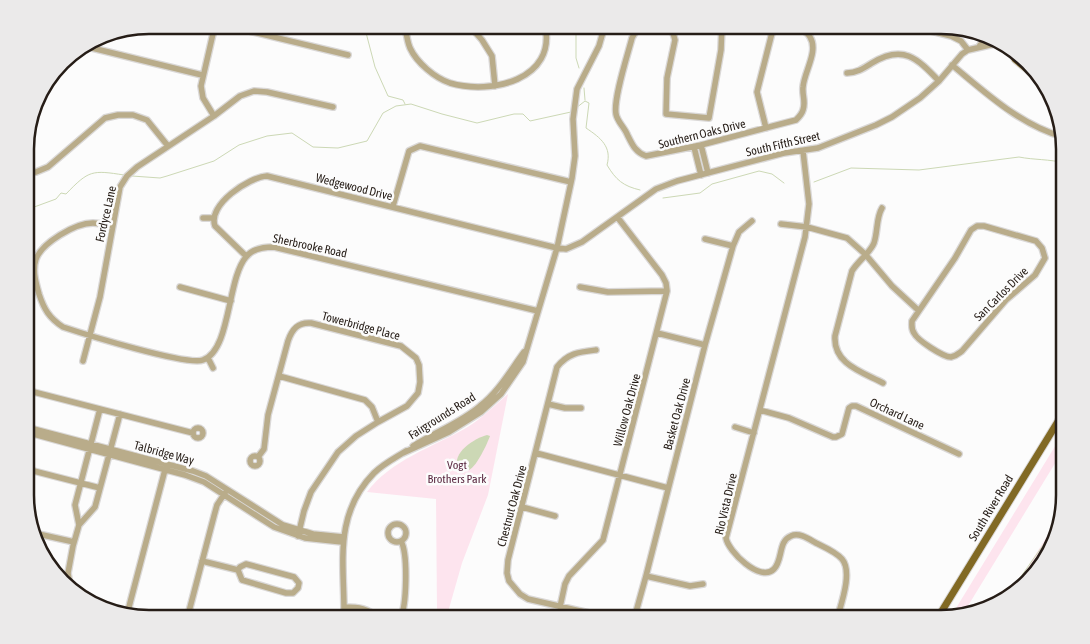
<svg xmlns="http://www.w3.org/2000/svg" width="1090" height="644" viewBox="0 0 1090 644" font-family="'Asap Condensed',sans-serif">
<rect width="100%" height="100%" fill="#fcfcfc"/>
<path fill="#fde4ee" d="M508,394L488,495L462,563L448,612L437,610L436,499L367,492C391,460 433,447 466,428C481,419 495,405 508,394Z
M1065,430V447L963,614L950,618Z
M1061,514L1048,557L1010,595Z"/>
<path fill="#ccd8b5" d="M487,435L490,436C487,444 477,466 469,470C465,471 462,470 458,468C451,453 475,438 487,435Z"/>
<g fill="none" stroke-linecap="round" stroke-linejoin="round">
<path stroke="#ccd8b5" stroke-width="1" d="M364,25L375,67L388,96L403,100L405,104
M576,25V58L579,68
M584,88L585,100
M576,108L585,101L589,103L586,128C601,138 612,147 607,165C616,180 623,186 640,190
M132,176L160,178L167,176L214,161L239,145L267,136L292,133L313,147L338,148L367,141L383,113L396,106L411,104L442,114L477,123L514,114H523L530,121L571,112
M814,182L851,168L919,170L1019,157C1034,160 1049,159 1065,163
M663,198L700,193L712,184L759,171L772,174L784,183
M26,210L56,199L61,193L66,194C89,170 92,170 124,175
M1003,602L1058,524"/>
<defs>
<path id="minor" d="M224,25L348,55
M405,25C406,32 407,41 410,48C417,63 435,78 450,83C491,95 557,80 545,25
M469,25L482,40L492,56L495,86
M644,25L636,31L632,38C628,54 613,99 616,114C617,121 624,127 627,134C632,144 635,152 646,156L701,145L796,120C799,117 802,114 803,110C806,102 802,95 803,87C804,72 819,51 810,37C805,28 794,27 785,25
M668,25L673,33L675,40L667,78L666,114L709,118L721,50L722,25
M908,25L951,36L961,41L968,50
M980,45L988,38
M84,46L202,75
M952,65C986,93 1020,125 1063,137
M847,73C857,73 864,68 872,63C903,44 917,58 939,81
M214,116L203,98L201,86L215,25
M766,128L757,92L774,25
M701,145L708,173
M694,147L701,175
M803,151L809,204L805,237L726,538C728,551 760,583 774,569C783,560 778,541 791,536C799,532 809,539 816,543C824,547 836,552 842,559C853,572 841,604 837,619
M26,173L36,172L48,167L105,118L118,115H133L147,120L168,146
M393,206L409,151L420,146L571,182
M882,208C876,218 878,231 874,243C870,253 858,261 852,271L835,336C833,364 862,372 883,383
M203,218H213
M781,224L807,227L847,238L865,254L892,286L918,310
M112,226C106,225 99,223 93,223C75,223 42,243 36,259C32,271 36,283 39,294C44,309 49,318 63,327C84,334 187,366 203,360C231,350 227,279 246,257C252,249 264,247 274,247L538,311
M977,226H984L1036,241L1042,248L1045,258L1035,275L1006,300L962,351C958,354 956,356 951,357C943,357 917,340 914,333C911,329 912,325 912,321L955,258L971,230Z
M705,239L733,246
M246,256L215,226C207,205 249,177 267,176L557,248L566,249L582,242L656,189L677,181L784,153L818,148L876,125L892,117L920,98L939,81L962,54L968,50L1003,42
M180,287L231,301
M580,287L608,292L667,291
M657,333L705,345
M596,350C579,352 568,353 557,367L508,560L507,573L509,581L520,594L528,599L615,619
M208,358L213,368
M83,361L100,297L120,187L127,176L137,167L214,116L240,96L254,91L267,92L333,107
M279,376L365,400L372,407L378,422
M26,390L193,433
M548,404L565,408H581
M760,410L789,418L833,437H836L842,434L849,408L852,406H856L959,454
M26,427L193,471L206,476L283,525L313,534L343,537
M735,427L754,433
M193 433a5 5 0 1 1 10 0a5 5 0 1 1-10 0Z
M26,432L185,475L204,482L274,527L305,538L342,542
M413,446C435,432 460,423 480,406C499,391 510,371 524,352
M403,453L449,432L481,412L501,394L523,362L557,248L572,178L575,156L573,119L577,89L599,46L605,25
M536,453L668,488
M250 461a5 5 0 1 1 10 0a5 5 0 1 1-10 0Z
M258,457L264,449L268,415L288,341C292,329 298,322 311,323L401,346L416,358L419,365L420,382L418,393L407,406L378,422L356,436L338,452L311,492L304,511L298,536
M26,469L100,488
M522,507L555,516
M388 533a9 9 0 1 1 18 0a9 9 0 1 1-18 0Z
M79,525L75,505L100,409
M34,533L74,542
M202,561L238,570
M246,564L294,577L299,583L298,588L293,593H286L242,580L238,570L240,567Z
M646,576L690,586L703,584
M70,586L68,573L73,546L79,525L95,507L120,414
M344,607C358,607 369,608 378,619
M560,607L565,584L569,576L603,540L667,291L666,283L662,275L618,218
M131,614L129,607L130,603L166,466
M187,619L214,516L217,505L225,493
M344,619C345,566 332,516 374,473C383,464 395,458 406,451
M400,619C407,606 408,554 401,541
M634,619L646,576L705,345L733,246L739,232L752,221
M743,619L744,616"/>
<path id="major" d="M1006,44L1015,59L1046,85
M937,619L1065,410"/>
</defs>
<use href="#minor" stroke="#dad8d7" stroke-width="8"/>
<use href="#major" stroke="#dad8d7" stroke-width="9"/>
<use href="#minor" stroke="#b9ac8a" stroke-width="5.5"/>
<use href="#major" stroke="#816924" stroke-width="7"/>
</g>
<g text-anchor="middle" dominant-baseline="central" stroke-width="5" stroke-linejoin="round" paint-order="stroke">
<g font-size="12" fill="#261d17" stroke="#fcfcfc">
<text transform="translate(702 134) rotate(-14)">Southern Oaks Drive</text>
<text transform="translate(783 144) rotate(-13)">South Fifth Street</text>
<text transform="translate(354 187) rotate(14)">Wedgewood Drive</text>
<text transform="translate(106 214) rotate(-77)">Fordyce Lane</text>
<text transform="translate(310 246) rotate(12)">Sherbrooke Road</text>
<text transform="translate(1001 294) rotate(-45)">San Carlos Drive</text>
<text transform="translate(361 326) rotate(15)">Towerbridge Place</text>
<text transform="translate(627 410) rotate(-75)">Willow Oak Drive</text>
<text transform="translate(677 414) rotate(-75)">Basket Oak Drive</text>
<text transform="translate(897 414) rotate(25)">Orchard Lane</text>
<text transform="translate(442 416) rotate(-32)">Fairgrounds Road</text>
<text transform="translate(164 453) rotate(15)">Talbridge Way</text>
<text transform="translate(726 504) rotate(-77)">Rio Vista Drive</text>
<text transform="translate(512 506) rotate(-75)">Chestnut Oak Drive</text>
<text transform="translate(991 508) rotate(-59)">South River Road</text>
</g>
<g font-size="12" fill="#5a2941" stroke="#fcfcfc">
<text x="457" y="465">Vogt<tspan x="457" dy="14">Brothers Park</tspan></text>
</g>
</g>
<path d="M0 0H1090V644H0ZM149 34H941A115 115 0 0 1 1056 149V495A115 115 0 0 1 941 610H149A115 115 0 0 1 34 495V149A115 115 0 0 1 149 34Z" fill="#ebeaea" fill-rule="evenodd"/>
<path fill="none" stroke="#261d17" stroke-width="2.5" d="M149 34H941A115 115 0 0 1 1056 149V495A115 115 0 0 1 941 610H149A115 115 0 0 1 34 495V149A115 115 0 0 1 149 34Z"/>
</svg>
